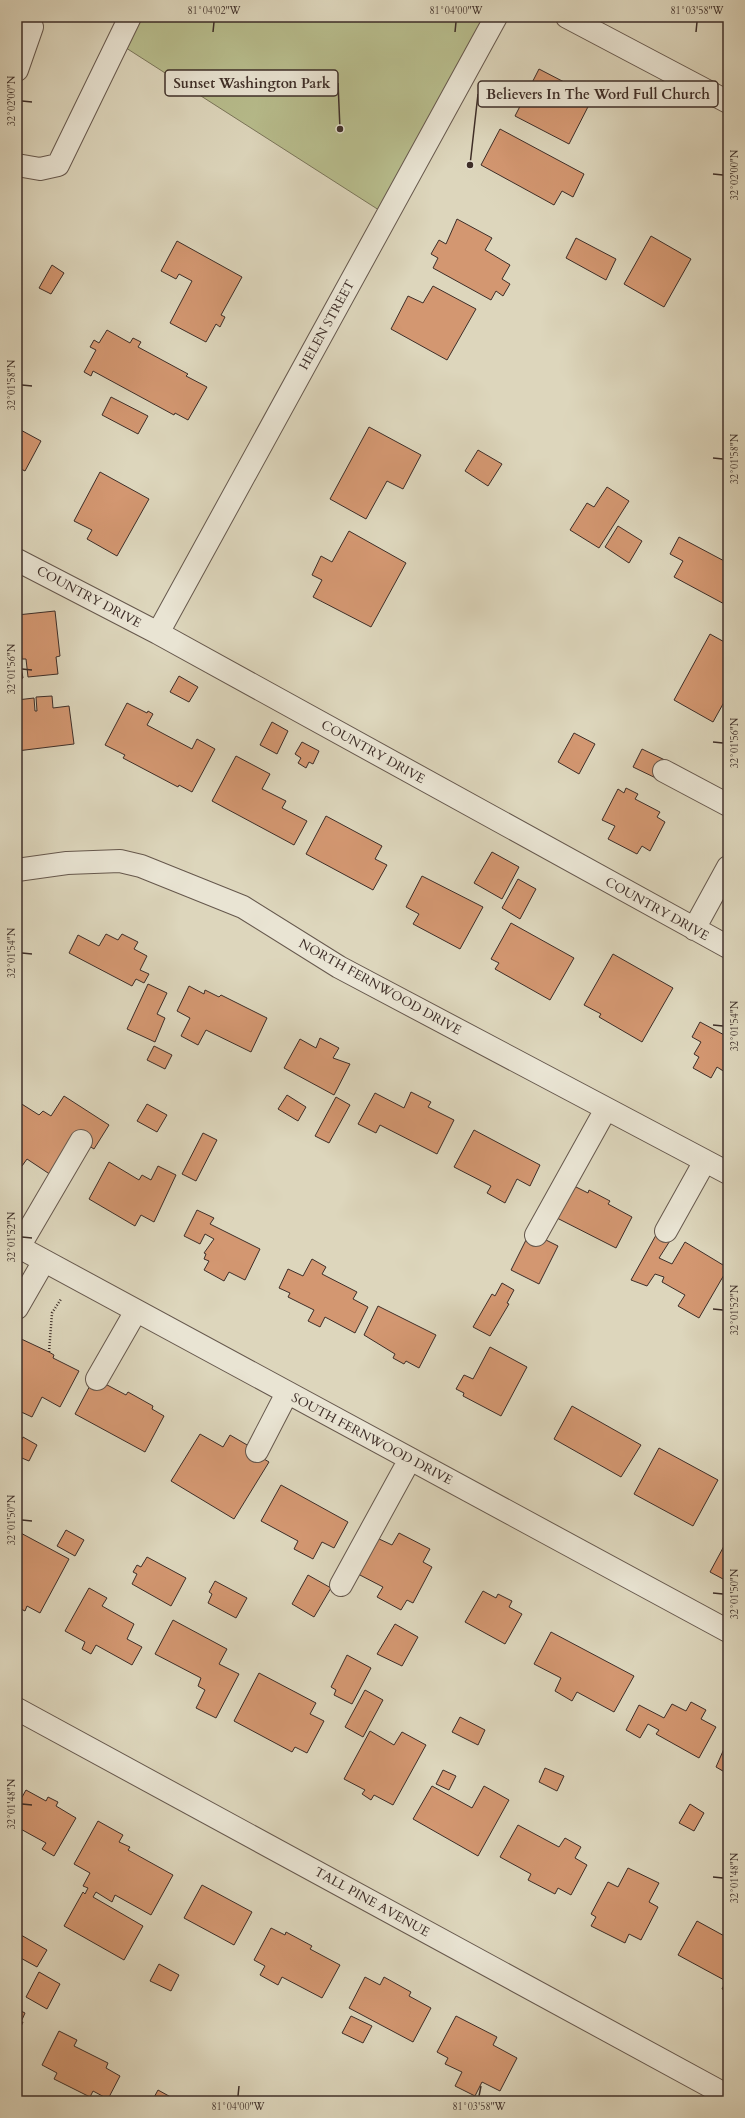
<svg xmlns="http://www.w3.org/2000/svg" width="745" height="2118" viewBox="0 0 745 2118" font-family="Cardo,serif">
<rect width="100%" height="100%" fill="#ddd6bc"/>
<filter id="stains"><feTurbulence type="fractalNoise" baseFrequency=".005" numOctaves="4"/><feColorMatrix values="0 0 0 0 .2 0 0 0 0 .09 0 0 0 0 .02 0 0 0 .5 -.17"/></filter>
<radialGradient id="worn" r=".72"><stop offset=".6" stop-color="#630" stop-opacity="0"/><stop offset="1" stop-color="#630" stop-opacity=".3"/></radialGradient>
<path fill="#b7bc8c" stroke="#7a755a" d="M139,17H489L382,212L123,46Z"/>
<path fill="#d39771" stroke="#3e2e28" d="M539,69L593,97L569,144L515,116Z
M500,129L584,174L573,197L562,191L554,205L481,165Z
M457,219L492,238L485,250L510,265L502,279L510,284L503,296L496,291L491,300L433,268L438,258L431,254L439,240L446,244Z
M651,236L691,259L664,307L624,284Z
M576,238L616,259L606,280L566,258Z
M177,241L242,277L221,315L225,317L220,327L216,324L206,342L170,323L192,281L179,274L176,279L161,271Z
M52,265L64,273L51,294L39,288Z
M433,286L476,309L447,360L391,329L408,296L423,303Z
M107,330L130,343L133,338L141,342L138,347L188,374L186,376L207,387L188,420L175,413L174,415L93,371L91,376L84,372L96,350L90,347L94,340L99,343Z
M111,397L148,416L138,434L102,415Z
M369,427L421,455L403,489L387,481L366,519L330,499Z
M17,428L41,441L25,471L17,467Z
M478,450L502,464L488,486L465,471Z
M100,472L149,499L117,556L87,539L92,530L74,521Z
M607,487L629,501L599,548L570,530L587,503L594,507Z
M618,526L642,541L629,563L605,547Z
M349,531L406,563L371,627L313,597L322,580L312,575L321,556L332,562Z
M679,537L728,563V606L674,577L683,561L670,554Z
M55,611L60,656L56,657L58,674L28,677L26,659H22L17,615Z
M710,634L728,644V695L713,722L674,700Z
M17,646L23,678L17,679Z
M179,676L198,687L189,702L170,692Z
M52,696L53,708L69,706L74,744L17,751V700L34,698L35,711H37L36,697Z
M127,703L147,713L148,711L153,714L147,725L192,749L197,739L215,749L192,792L179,785L178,787L123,758L125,755L105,745Z
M272,722L288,731L277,754L260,745Z
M574,733L595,744L579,774L558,762Z
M302,742L319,751L313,764L309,762L306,768L298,763L301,758L295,754Z
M642,749L669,762L660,780L633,767Z
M236,756L270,774L262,789L286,801L282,808L307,821L294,845L212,801Z
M626,788L638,794L635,799L660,812L657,817L665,822L650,851L642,846L637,854L608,839L615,826L602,820L618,789L624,793Z
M326,816L382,846L375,859L387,865L373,890L306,854Z
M492,852L519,867L502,899L474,883Z
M422,876L483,907L460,949L413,924L419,914L406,907Z
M518,879L536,889L520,919L502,908Z
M511,923L574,958L550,1000L495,969L499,963L491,959Z
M106,934L118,940L122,934L138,942L134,949L147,956L140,970L149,974L144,983L136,979L132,986L69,953L78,935L99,946Z
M613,954L673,988L642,1042L599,1017L601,1014L584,1005Z
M148,984L167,993L157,1014L165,1018L155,1042L127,1029Z
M189,986L204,994L205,990L219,997L221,995L267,1018L251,1052L206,1030L198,1045L181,1036L190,1018L177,1011Z
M700,1022L728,1037V1074L717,1067L711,1078L693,1068L699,1057L694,1054L701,1042L692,1037Z
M320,1038L339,1048L333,1058L350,1064L334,1095L284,1068L300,1039L316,1048Z
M154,1046L172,1055L165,1069L147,1060Z
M411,1092L431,1102L428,1107L454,1120L437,1154L380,1125L376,1133L358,1124L375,1093L404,1108Z
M287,1095L306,1107L298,1121L278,1109Z
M64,1096L109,1125L94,1149L75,1137L51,1175L27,1159L22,1166L17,1163V1101L39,1115L43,1111L51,1116Z
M336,1097L350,1105L329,1143L315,1136Z
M147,1104L167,1115L157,1132L137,1121Z
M474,1130L540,1165L530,1186L517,1179L505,1203L487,1193L491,1186L454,1167Z
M203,1133L217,1140L196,1181L182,1174Z
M109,1162L139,1180L142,1175L151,1180L158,1166L176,1175L154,1222L141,1215L135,1226L89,1199Z
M572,1185L588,1193L589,1190L610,1201L608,1204L632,1217L616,1248L555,1217Z
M197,1210L214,1218L210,1224L260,1249L245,1280L229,1272L224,1281L204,1270L209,1261L204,1259L206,1254L204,1253L214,1239L205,1234L200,1244L184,1236Z
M660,1228L673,1236L659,1258L672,1264L685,1242L728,1268L699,1318L678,1306L685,1295L662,1282L664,1277L655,1274L647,1286L631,1280Z
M530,1232L558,1246L539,1284L511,1270Z
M312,1259L326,1267L322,1274L357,1292L353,1299L368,1307L355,1333L325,1317L320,1327L308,1321L314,1310L288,1297L290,1293L279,1288L288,1269L303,1276Z
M502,1283L514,1290L507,1303L509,1304L490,1336L473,1327L492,1294L495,1296Z
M378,1306L436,1335L419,1368L406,1361L404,1364L393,1358L395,1354L364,1335Z
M17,1337L49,1352L54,1355L53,1358L79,1371L60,1407L42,1397L32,1417L17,1410Z
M490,1347L527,1367L501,1416L463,1396L464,1393L456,1389L464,1375L473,1379Z
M94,1378L126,1395L128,1392L153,1406L152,1409L164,1416L145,1452L75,1414Z
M572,1406L641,1445L621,1477L554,1439Z
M200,1434L223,1447L230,1435L266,1456L264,1459L269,1462L234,1519L171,1481Z
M23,1437L37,1445L29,1461L17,1456V1450Z
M659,1448L718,1480L693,1526L634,1494Z
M281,1485L348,1522L334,1548L322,1542L313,1559L294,1549L298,1541L261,1521Z
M66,1530L84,1540L75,1556L57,1546Z
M17,1531L69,1559L40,1613L27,1606L25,1611L17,1607Z
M399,1533L430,1549L423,1562L432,1567L413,1603L407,1600L401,1610L377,1597L383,1587L358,1574L377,1538L392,1545Z
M724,1546L728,1548V1569L723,1579L710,1572Z
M147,1557L186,1578L171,1606L132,1584L137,1574L133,1572L137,1565L141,1567Z
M308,1575L331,1588L314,1617L292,1604Z
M215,1581L247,1598L236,1618L208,1603L212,1594L209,1592Z
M89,1588L107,1598L102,1606L134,1624L127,1639L142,1647L132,1665L96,1645L91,1654L82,1649L85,1642L65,1631Z
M483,1591L496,1598L498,1594L512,1601L509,1607L522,1614L505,1644L465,1622Z
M173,1620L227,1649L219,1664L239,1674L216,1718L196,1708L205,1690L198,1686L201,1678L155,1654Z
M395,1624L418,1637L402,1666L377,1654Z
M551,1632L634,1676L614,1712L577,1692L572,1701L555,1691L561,1678L534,1664Z
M347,1655L371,1668L352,1704L334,1695L336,1690L331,1687Z
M259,1673L316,1703L310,1714L324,1721L307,1753L295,1747L292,1752L234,1721Z
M365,1690L383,1700L363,1737L345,1727Z
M691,1702L706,1710L701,1719L716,1727L699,1758L656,1734L659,1730L648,1724L640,1738L626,1730L639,1705L664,1718L672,1704L686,1711Z
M460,1717L485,1730L478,1745L452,1732Z
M370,1731L394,1745L402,1732L426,1745L393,1805L374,1795L371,1800L362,1794L365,1790L344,1779Z
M727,1742L728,1743V1774L716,1767Z
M545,1768L564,1776L557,1791L539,1782Z
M443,1770L456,1776L449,1790L436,1784Z
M432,1786L472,1808L484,1786L509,1800L478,1856L413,1819Z
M26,1790L46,1801L48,1797L58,1802L56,1806L76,1818L54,1856L42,1849L46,1843L17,1827V1806Z
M690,1804L704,1813L694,1831L679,1823Z
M98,1821L123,1835L119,1842L130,1847L128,1850L173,1875L151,1915L115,1895L112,1902L96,1892L93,1897L143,1926L124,1960L64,1926L83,1892L85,1894L88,1888L83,1886L90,1873L74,1864Z
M518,1825L559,1847L565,1838L581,1847L575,1858L587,1865L571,1895L558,1888L555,1894L528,1880L531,1874L500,1857Z
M628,1868L659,1883L649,1902L658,1907L641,1940L629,1934L625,1943L591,1926L596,1917L591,1914L608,1882L618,1887Z
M202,1885L252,1912L234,1945L184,1918Z
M697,1921L728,1938V1992L722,1989L726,1981L678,1955Z
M271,1928L285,1935L286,1932L312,1946L310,1949L340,1965L322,1998L282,1977L278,1985L260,1975L265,1966L254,1960Z
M21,1935L47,1950L37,1967L17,1956V1942Z
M159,1964L179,1975L171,1991L150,1981Z
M39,1972L60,1984L47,2009L26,1997Z
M365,1977L380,1985L384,1977L411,1992L409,1996L431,2008L413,2042L349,2008Z
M17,2009L25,2013L21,2022H23L17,2035Z
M351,2016L372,2026L363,2043L342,2033Z
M456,2016L497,2037L493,2045L517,2058L500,2091L482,2082L475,2096L455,2086L462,2072L445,2064L448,2058L437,2052Z
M59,2031L77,2040L74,2046L108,2063L106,2068L120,2076L108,2099L93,2091L90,2097L54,2079L57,2073L42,2065Z
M158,2090L178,2101H152Z"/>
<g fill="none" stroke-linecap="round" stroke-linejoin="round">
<defs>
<path id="minor" d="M567,17L728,102
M17,20L32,27L17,70
M17,165L40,169L58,165L130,17
M17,560L158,633L728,947
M158,633L496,17
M664,771L728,805
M17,870L67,863L120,861L141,866L243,907L339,967L728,1173
M694,929L728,867
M666,1231L705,1161
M536,1235L606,1109
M17,1246L728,1631
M19,1247L81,1141
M17,1308L44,1261
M97,1379L136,1311
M257,1451L287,1393
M341,1585L410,1459
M17,1709L728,2096"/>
</defs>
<use href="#minor" stroke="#66584d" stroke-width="24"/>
<path stroke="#3e2e28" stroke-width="2.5" stroke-dasharray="1 2" stroke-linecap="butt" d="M49,1352L52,1313L61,1299"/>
<use href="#minor" stroke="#e9e4d3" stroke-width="22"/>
</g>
<path fill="none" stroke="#3e2e28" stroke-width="1.5" d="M213,32L214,22M455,32L456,22M696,32L697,22M22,101L32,102M713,174L723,175M22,385L32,386M713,458L723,459M22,669L32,670M713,742L723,743M22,953L32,954M713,1025L723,1026M22,1237L32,1238M713,1309L723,1310M22,1520L32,1521M713,1593L723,1594M22,1804L32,1805M713,1877L723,1878M238,2096L239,2086M479,2096L481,2086"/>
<g text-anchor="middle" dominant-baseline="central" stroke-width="4" stroke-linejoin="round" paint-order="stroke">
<g font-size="13" fill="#3e2e28" stroke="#e9e4d3">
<text transform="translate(327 325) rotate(-61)">HELEN STREET</text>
<text transform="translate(89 597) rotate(28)">COUNTRY DRIVE</text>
<text transform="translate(373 752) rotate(29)">COUNTRY DRIVE</text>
<text transform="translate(657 909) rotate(29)">COUNTRY DRIVE</text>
<text transform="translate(380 987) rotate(29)">NORTH FERNWOOD DRIVE</text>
<text transform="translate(372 1439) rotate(28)">SOUTH FERNWOOD DRIVE</text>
<text transform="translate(372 1902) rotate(29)">TALL PINE AVENUE</text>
</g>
</g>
<path fill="none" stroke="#3e2e28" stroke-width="1.5" d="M340 129L338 83M470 165L478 94"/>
<g fill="#3e2e28" stroke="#e9e4d3" stroke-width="1.5">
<circle cx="340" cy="129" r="4"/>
<circle cx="470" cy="165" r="4"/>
</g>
<g fill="#e9e4d3" stroke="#3e2e28" stroke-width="1.5">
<rect x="165" y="70" width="173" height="26" rx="4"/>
<rect x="478" y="81" width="240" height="26" rx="4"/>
</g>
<g font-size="14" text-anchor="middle" font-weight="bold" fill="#3e2e28">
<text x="252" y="88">Sunset Washington Park</text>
<text x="598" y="99">Believers In The Word Full Church</text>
</g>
<rect width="745" height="2118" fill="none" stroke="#ddd6bc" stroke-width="44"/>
<rect x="22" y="22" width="701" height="2074" fill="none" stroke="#3e2e28" stroke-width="1.5"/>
<g font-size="10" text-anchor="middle" fill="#3e2e28">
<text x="214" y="14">81°04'02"W</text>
<text x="456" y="14">81°04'00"W</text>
<text x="697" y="14">81°03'58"W</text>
<text transform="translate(11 101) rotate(-90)" y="4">32°02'00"N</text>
<text transform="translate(734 175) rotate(-90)" y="4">32°02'00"N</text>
<text transform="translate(11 385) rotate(-90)" y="4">32°01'58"N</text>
<text transform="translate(734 459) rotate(-90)" y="4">32°01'58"N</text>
<text transform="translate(11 669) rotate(-90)" y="4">32°01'56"N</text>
<text transform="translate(734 743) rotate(-90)" y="4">32°01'56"N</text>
<text transform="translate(11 953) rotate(-90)" y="4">32°01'54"N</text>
<text transform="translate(734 1026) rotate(-90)" y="4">32°01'54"N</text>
<text transform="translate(11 1237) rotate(-90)" y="4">32°01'52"N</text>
<text transform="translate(734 1310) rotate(-90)" y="4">32°01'52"N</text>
<text transform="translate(11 1520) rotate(-90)" y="4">32°01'50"N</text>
<text transform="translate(734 1594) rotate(-90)" y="4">32°01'50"N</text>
<text transform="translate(11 1804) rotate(-90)" y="4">32°01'48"N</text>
<text transform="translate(734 1878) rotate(-90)" y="4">32°01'48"N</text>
<text x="238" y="2110">81°04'00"W</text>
<text x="479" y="2110">81°03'58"W</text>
</g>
<rect width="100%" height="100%" filter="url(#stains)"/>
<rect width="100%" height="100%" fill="url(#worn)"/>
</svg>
